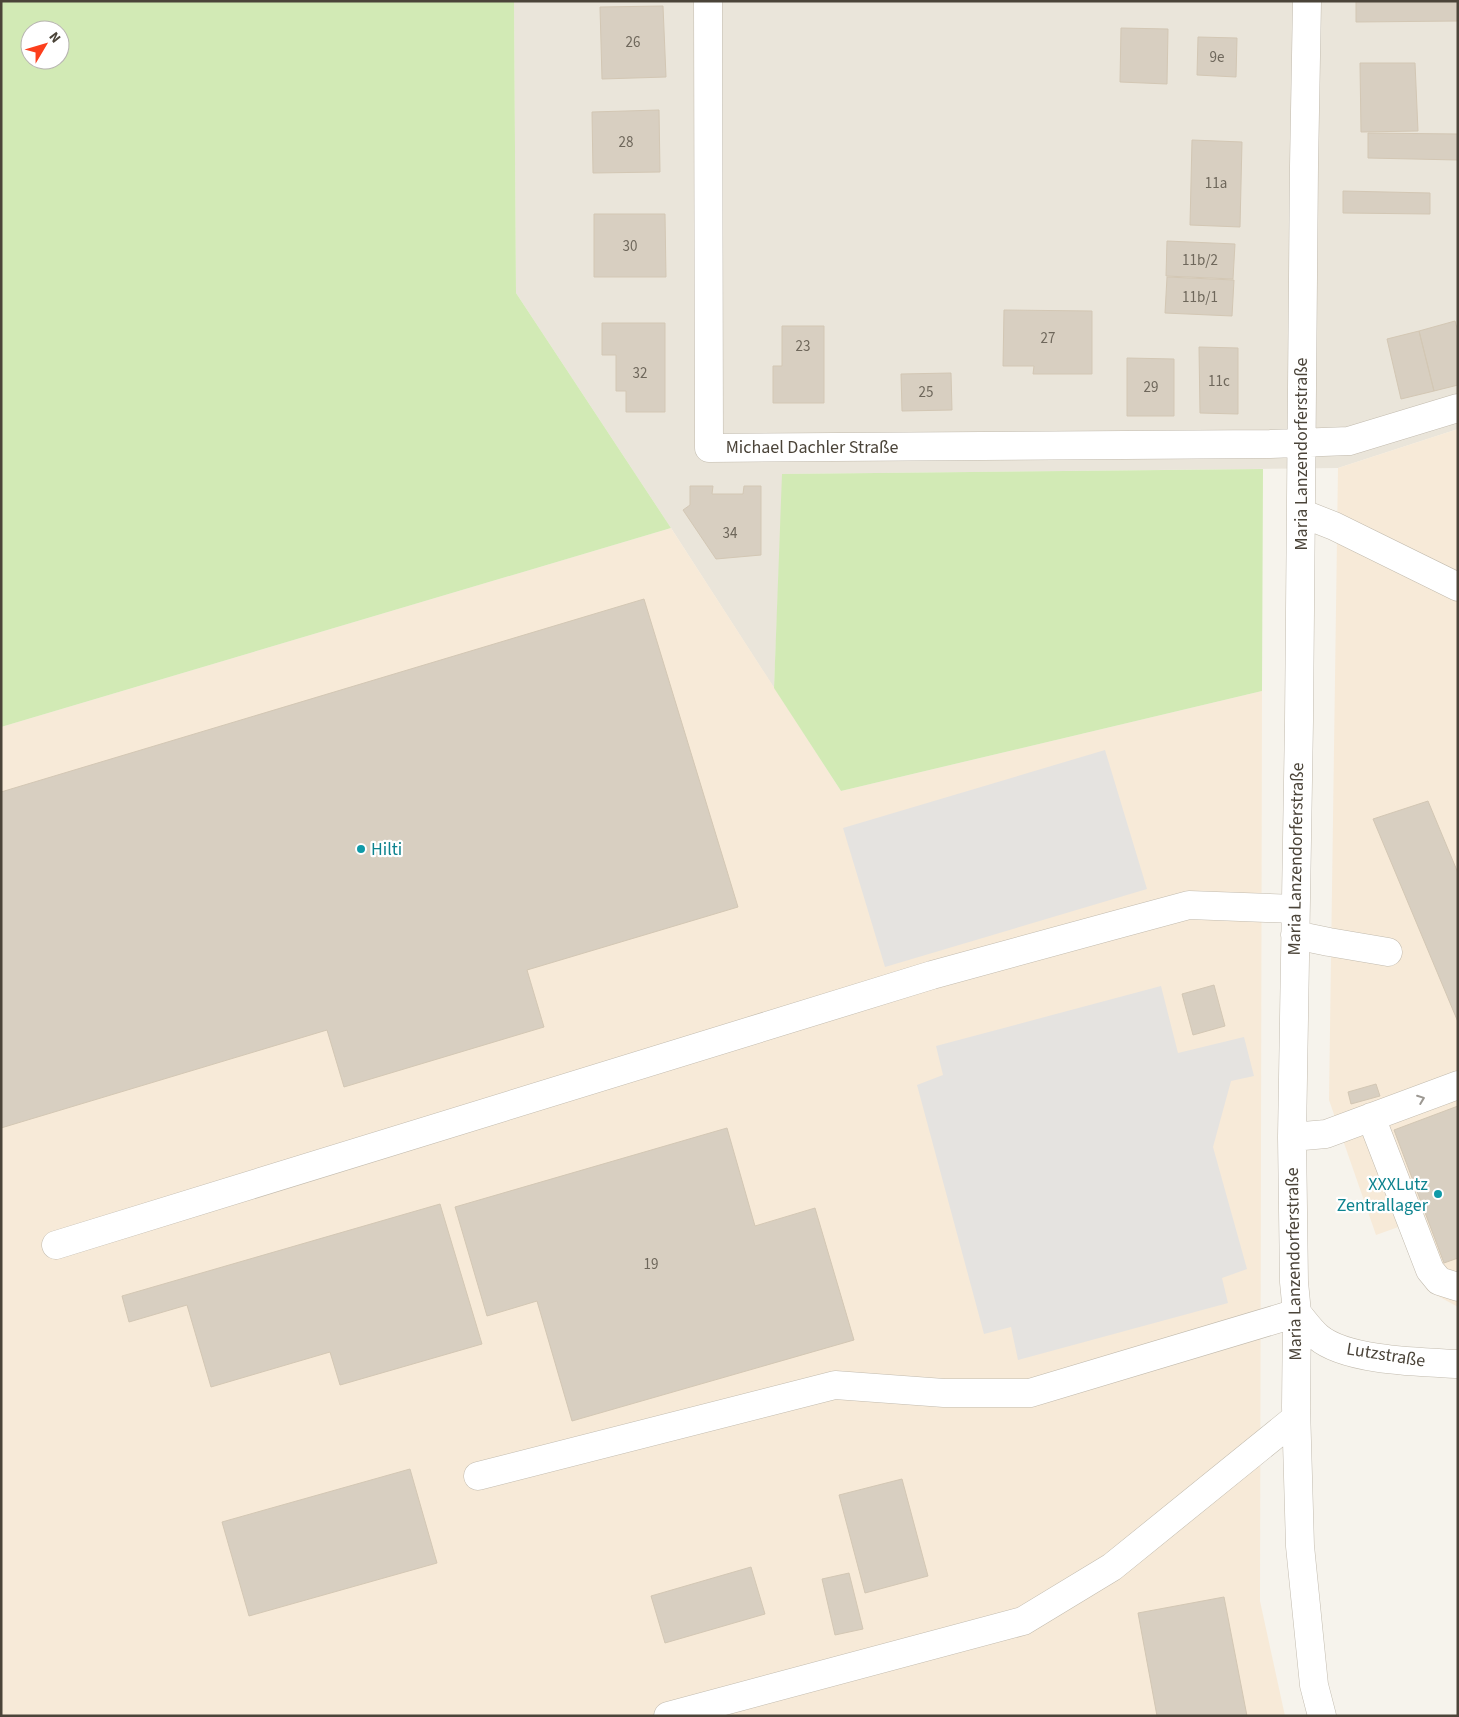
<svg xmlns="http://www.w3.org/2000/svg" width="1459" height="1717" viewBox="0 0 1459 1717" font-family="'Source Sans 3',sans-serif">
<rect width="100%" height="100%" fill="#f6f3ec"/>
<path fill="#eae5da" d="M514,1H1458V429L1338,468L783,474L774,688L671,528L516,293Z"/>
<path fill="#f7ead8" d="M1458,429V1307L1427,1290L1404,1225L1376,1235L1329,1100L1338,468Z
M671,528L841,791L1262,691L1260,1601L1285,1716H1V727Z"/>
<path fill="#d2eab5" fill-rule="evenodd" d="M1,1H514L516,293L671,528L1,727ZM30,30H60V60H30Z
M1263,469L1262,691L841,791L774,688L782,474Z"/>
<path fill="#e5e3e0" d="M1105,750L1147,889L885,967L843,828Z
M1161,986L1178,1053L1244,1037L1254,1076L1231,1081L1213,1147L1247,1269L1222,1278L1228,1303L1018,1360L1011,1327L984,1334L917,1085L943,1075L936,1046Z"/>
<path fill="#d8cfc1" stroke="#d3c7b4" d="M1356,1H1458V21L1356,22Z
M663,6L666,77L602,79L600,7Z
M1121,28L1168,29L1167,84L1120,82Z
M1198,37L1237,38L1236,77L1197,75Z
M1360,63H1415L1418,131L1361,132Z
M659,110L660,172L593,173L592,112Z
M1368,133L1458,134V160L1368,158Z
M1192,140L1242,142L1240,227L1190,225Z
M1343,191L1430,193V214L1343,213Z
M594,214H665L666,277H594Z
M1167,241L1235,244L1233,279L1166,276Z
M1167,277L1234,280L1232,316L1165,313Z
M1004,310L1092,311V374H1033L1034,366H1003Z
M1455,321L1458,332V385L1434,391L1419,331Z
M602,323H665V412H626V391H616V355H602Z
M782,326H824V403H773V366H782Z
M1419,331L1434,391L1401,399L1387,339Z
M1199,347L1238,348V414L1200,413Z
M1127,358L1174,359V416H1127Z
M951,373L952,410L902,411L901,374Z
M690,486H713L712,494H743L744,486H761V555L716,559L683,510L690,505Z
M644,599L738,907L527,970L544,1027L344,1087L327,1030L1,1128V792Z
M1428,801L1458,873V1022L1373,819Z
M1214,985L1225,1026L1193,1035L1182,994Z
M1376,1084L1380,1096L1351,1104L1348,1092Z
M1458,1106V1258L1444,1263L1394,1130Z
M727,1128L755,1226L815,1208L854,1340L572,1421L537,1301L487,1316L455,1207Z
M440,1204L482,1344L340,1385L330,1352L211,1387L187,1305L129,1322L122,1296Z
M410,1469L437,1563L249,1616L222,1522Z
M902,1479L928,1576L865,1593L839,1495Z
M751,1567L765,1614L665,1643L651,1596Z
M849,1573L863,1629L835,1635L822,1579Z
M1224,1597L1247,1716H1157L1138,1613Z"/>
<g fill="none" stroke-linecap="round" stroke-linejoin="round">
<defs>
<path id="minor" d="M708,1L709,448L1270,444L1349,441L1458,408
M1307,1L1304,166L1299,721L1292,1137L1294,1282L1297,1313L1296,1407L1300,1546L1314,1685L1322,1716
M1301,513L1334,526L1458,587
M1295,935L1329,942L1388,952
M1371,1117L1430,1270L1439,1281L1458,1287
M1292,1137L1326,1134L1458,1085
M56,1245L932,975L1115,925L1189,905L1295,909
M1297,1313C1304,1321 1310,1330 1318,1337C1346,1361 1421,1362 1458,1364
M478,1476L835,1385L944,1393H1030L1297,1313
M668,1716L1023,1621L1112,1567L1296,1418"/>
</defs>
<use href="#minor" stroke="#c2bbae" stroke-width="29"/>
<use href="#minor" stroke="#fff" stroke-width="28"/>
</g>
<defs><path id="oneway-chevron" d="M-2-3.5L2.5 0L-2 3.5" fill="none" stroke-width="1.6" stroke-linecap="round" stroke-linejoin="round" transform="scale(1.25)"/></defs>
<use stroke="#9c9892" href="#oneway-chevron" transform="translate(1421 1099) rotate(-21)"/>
<g fill="#0f9aa8" stroke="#fff" stroke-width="2">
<circle cx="361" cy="849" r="5"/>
<circle cx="1438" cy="1194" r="5"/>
</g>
<g text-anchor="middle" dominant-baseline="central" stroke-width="4.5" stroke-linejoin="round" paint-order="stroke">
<g font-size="15" fill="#6e675b">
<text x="633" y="42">26</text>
<text x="1217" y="57">9e</text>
<text x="626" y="142">28</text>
<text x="1216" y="183">11a</text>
<text x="630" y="246">30</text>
<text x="1200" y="260">11b/2</text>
<text x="1200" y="297">11b/1</text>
<text x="1048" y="338">27</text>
<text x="803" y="346">23</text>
<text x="640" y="373">32</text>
<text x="1219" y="381">11c</text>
<text x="1151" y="387">29</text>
<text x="926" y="392">25</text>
<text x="730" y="533">34</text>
<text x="651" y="1264">19</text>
</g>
<g font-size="18" fill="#4b4439" stroke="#fff">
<text x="812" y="447">Michael Dachler Straße</text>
<text transform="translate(1301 454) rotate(-90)">Maria Lanzendorferstraße</text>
<text transform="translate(1296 859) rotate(-89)">Maria Lanzendorferstraße</text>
<text transform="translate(1294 1264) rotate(-91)">Maria Lanzendorferstraße</text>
<text transform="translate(1386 1355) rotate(9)">Lutzstraße</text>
</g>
<g font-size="18" fill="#0d838f" stroke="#fff" text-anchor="start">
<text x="371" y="849">Hilti</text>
<text x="1428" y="1184" text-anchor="end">XXXLutz<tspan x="1428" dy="21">Zentrallager</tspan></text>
</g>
</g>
<rect width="1459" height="1717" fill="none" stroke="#4b4439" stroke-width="5"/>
<g transform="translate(45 45) rotate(52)"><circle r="24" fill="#ffffff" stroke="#b7b4b0"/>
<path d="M0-4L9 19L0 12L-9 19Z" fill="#fc3f1d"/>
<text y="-8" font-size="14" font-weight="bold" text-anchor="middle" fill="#4b4439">N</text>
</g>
</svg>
